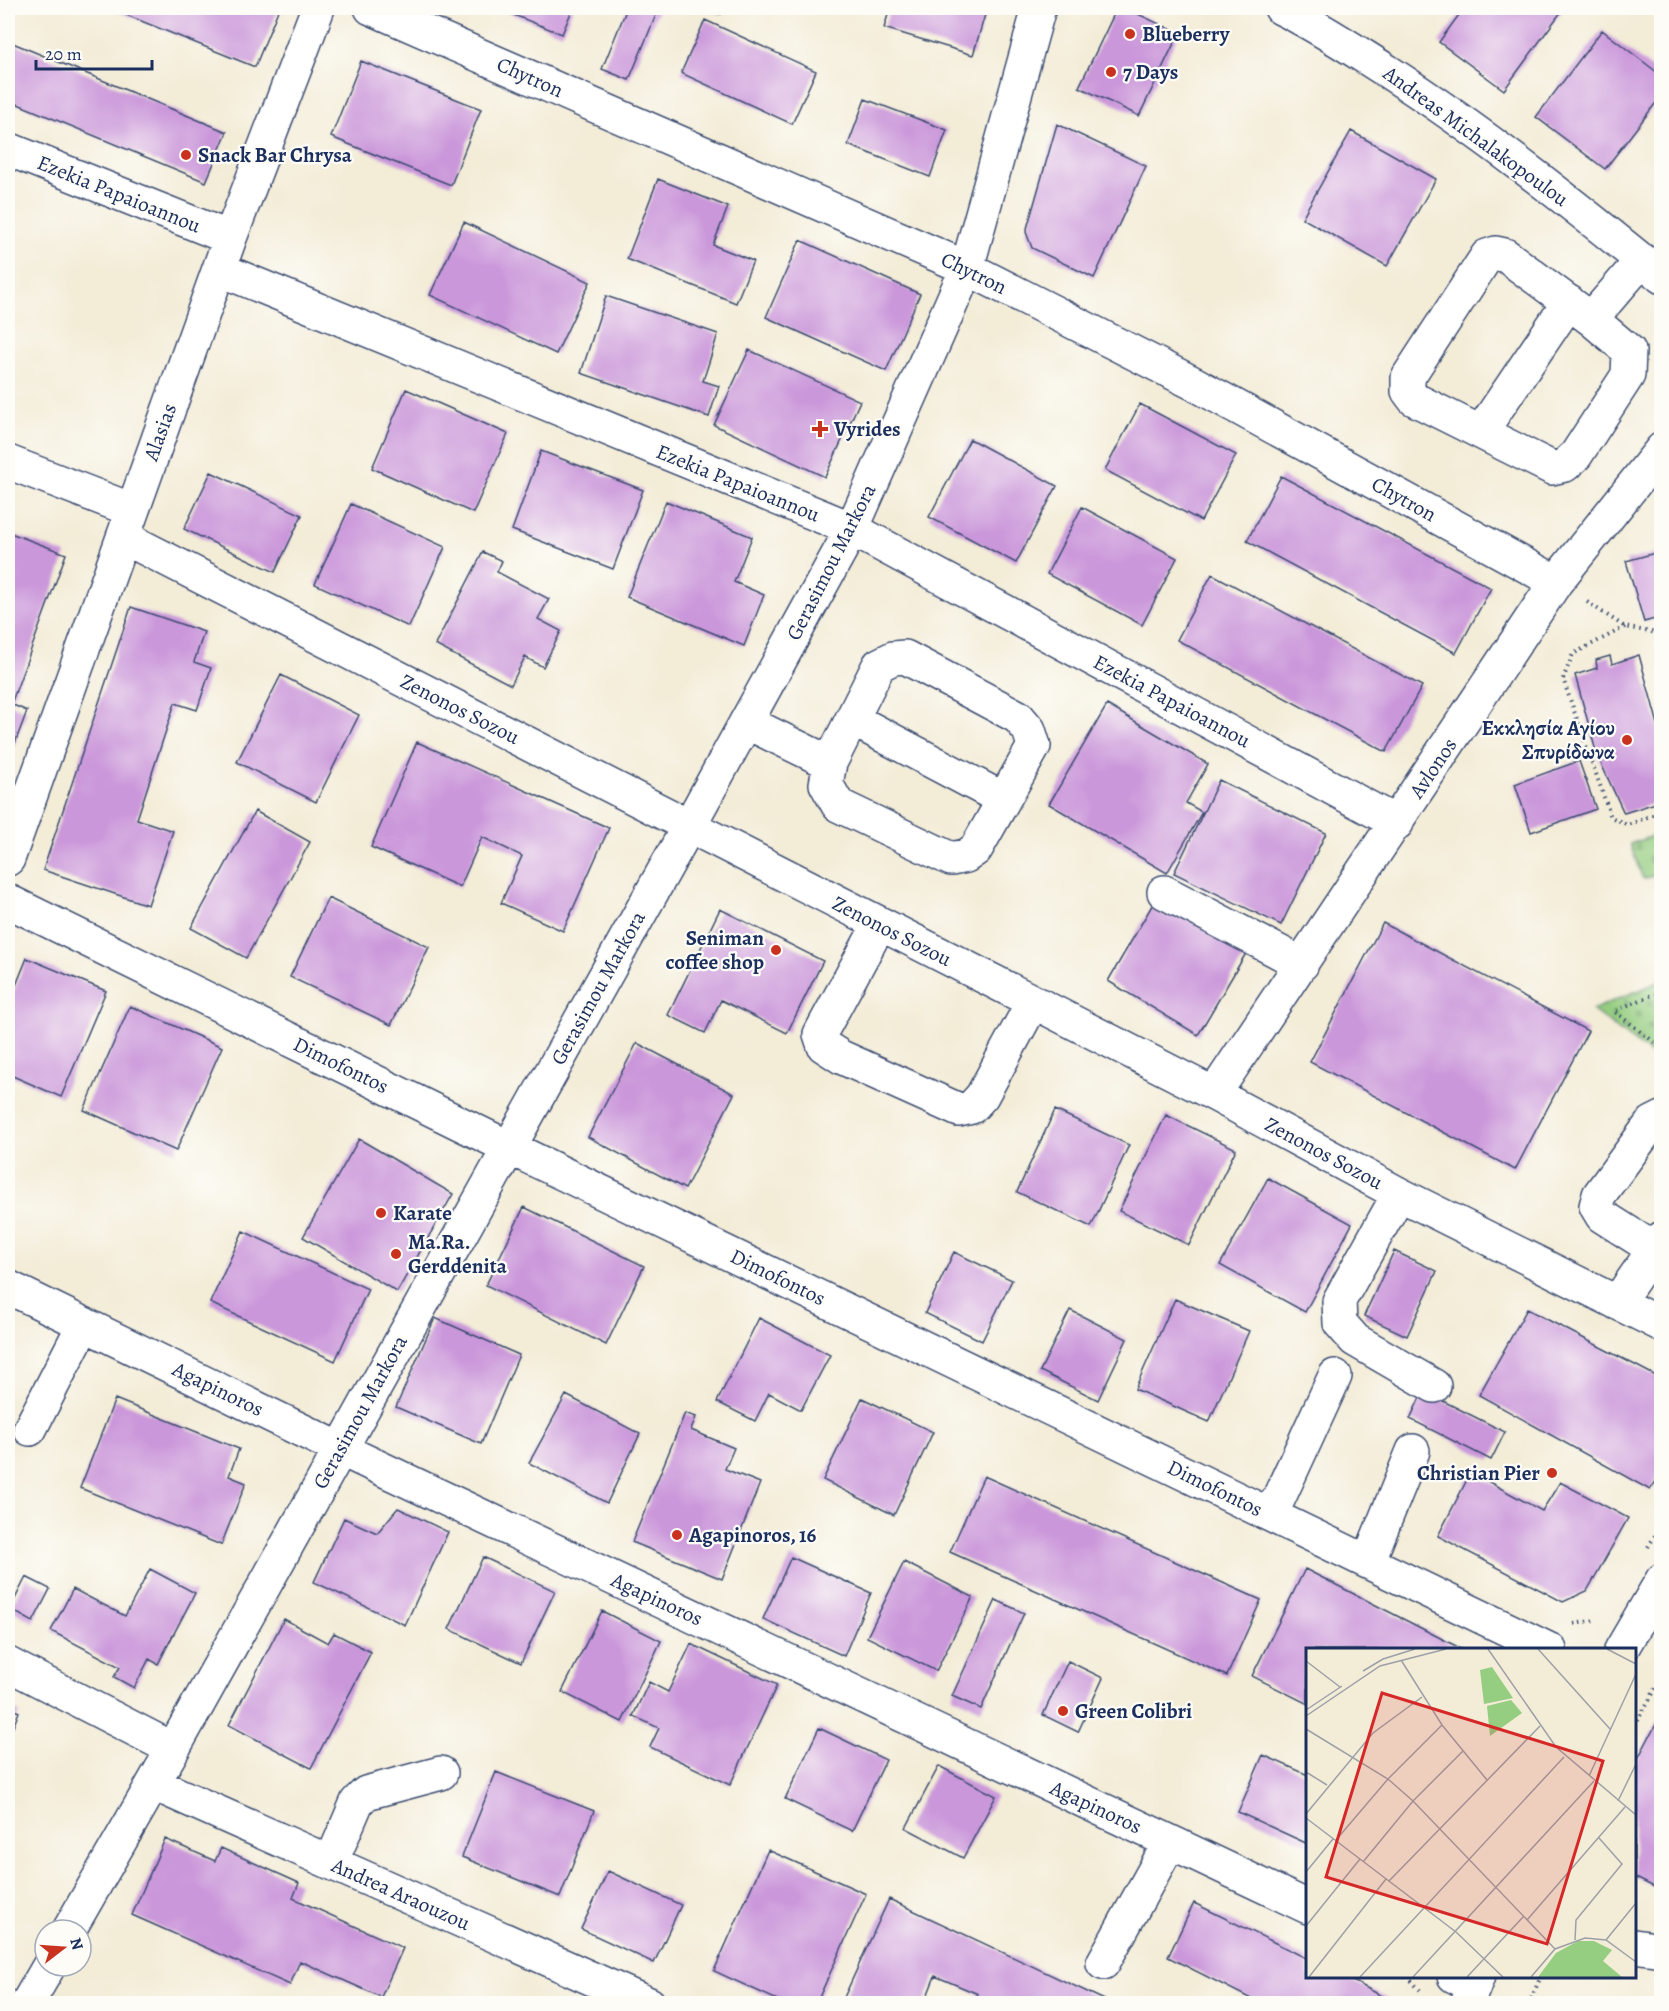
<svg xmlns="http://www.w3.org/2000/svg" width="1669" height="2011" viewBox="0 0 1669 2011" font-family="Alegreya,serif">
<defs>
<pattern id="cemetery-stones" width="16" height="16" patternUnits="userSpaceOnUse" patternTransform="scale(1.5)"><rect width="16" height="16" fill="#95cd81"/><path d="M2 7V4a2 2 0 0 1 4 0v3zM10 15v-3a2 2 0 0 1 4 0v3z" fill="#80b072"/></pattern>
</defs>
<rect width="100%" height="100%" fill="#fdfcf7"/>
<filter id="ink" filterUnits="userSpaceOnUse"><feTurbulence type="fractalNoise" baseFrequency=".0167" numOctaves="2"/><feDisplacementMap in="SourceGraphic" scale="12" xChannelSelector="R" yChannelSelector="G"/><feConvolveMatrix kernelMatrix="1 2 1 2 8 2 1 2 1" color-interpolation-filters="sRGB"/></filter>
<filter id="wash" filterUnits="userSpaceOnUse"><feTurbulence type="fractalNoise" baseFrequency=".008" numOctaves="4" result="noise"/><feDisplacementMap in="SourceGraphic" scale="24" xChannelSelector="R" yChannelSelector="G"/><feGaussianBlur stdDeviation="1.35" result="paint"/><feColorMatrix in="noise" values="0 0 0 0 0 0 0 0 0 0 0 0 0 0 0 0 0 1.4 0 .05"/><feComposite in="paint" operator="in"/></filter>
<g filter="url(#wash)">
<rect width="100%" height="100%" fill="#f3ecd7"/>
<path fill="url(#cemetery-stones)" stroke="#587e70" stroke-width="1.5" d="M1661,833V873L1643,879L1630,844Z
M1661,981V1062L1592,1010Z"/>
<g id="blocks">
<path fill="#ca97da" d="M109,8H279L255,67Z
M496,8H573L562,34Z
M627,8H659L629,80L602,69Z
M697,8H722L721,14Z
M890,8H987L973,55L884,28Z
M1117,8H1125L1179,33L1139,116L1079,87Z
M1464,8H1564L1504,90L1439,42Z
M705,20L816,71L792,124L681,73Z
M1602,30L1662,76V95L1605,169L1536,117Z
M8,41L227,132L206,182L8,100Z
M361,61L481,109L451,185L331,137Z
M865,99L947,130L930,177L848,145Z
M1057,124L1146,166L1094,278L1032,248L1026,232Z
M1351,131L1436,179L1387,266L1302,218Z
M658,179L728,207L713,245L753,261L736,303L627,259Z
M464,222L590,282L556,354L430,295Z
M800,240L920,294L886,371L766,317Z
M606,296L718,334L703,381L719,386L709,417L581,373Z
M749,350L860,401L825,477L714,425Z
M406,389L508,434L473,513L372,468Z
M1140,404L1236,455L1201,521L1105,470Z
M970,439L1057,486L1016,563L929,517Z
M541,451L643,490L613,569L512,530Z
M211,472L302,515L275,572L184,529Z
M1281,476L1491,588L1456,653L1247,541Z
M666,501L752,537L734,582L764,595L744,646L627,597Z
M351,504L445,547L409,627L315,584Z
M1082,507L1177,558L1142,625L1047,574Z
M8,532L66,554L11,704L27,711L8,762Z
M1662,551V617L1644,622L1626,561Z
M483,552L502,561L497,572L549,599L538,619L561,631L543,667L525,657L511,685L435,645Z
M1212,574L1422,686L1386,752L1177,640Z
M131,607L204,632L194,662L211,668L197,710L175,703L137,819L173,831L148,905L43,870Z
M1639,655L1659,728L1662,801L1624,813L1597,755L1575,675L1597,668L1596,660L1610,656L1612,664Z
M281,675L359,715L316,802L237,762Z
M1107,705L1208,764L1186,803L1202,812L1167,873L1049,804Z
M417,742L609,828L563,931L501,903L522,856L482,837L460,887L371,847Z
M1579,761L1596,809L1531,832L1515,784Z
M1219,780L1326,833L1281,925L1174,873Z
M255,811L310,842L246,958L191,928Z
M328,898L429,947L391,1025L290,977Z
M1154,902L1252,943L1198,1035L1108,981Z
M720,909L823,961L787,1033L721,1000L705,1033L668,1015Z
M1383,923L1588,1031L1515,1170L1310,1062Z
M27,958L106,991L61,1097L8,1074V1005Z
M130,1006L222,1047L176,1151L84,1110Z
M637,1043L734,1094L685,1189L588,1137Z
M1055,1110L1129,1145L1091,1227L1017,1192Z
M1166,1115L1236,1149L1189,1245L1119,1211Z
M359,1139L453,1194L397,1292L303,1237Z
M1268,1178L1352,1224L1305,1312L1220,1265Z
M524,1207L644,1266L606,1345L486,1285Z
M243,1231L368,1289L335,1361L210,1303Z
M1394,1251L1437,1271L1407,1336L1364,1316Z
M954,1252L1012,1280L982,1341L925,1313Z
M1175,1299L1249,1331L1209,1422L1135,1389Z
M1527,1309L1662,1379V1473L1650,1490L1479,1395Z
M1070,1310L1127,1339L1098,1400L1040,1371Z
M435,1318L519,1355L481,1444L396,1407Z
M759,1318L830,1355L801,1410L769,1393L755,1421L717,1402Z
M1423,1391L1505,1432L1491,1460L1410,1419Z
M566,1395L640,1434L607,1503L529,1463Z
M862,1398L933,1432L894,1515L823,1480Z
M115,1399L239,1449L229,1476L246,1483L221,1545L80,1488Z
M685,1413L696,1417L691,1430L734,1448L725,1469L760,1483L722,1579L632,1542Z
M1471,1472L1542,1511L1560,1482L1628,1518L1587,1591L1563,1602L1438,1536Z
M984,1476L1261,1600L1227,1676L950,1552Z
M398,1508L448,1532L405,1625L314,1582L344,1518L377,1533Z
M483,1557L555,1591L521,1663L449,1629Z
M791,1557L871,1593L844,1656L763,1619Z
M904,1562L973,1597L936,1671L867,1637Z
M150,1569L195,1593L158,1664L149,1659L134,1688L114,1677L120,1667L51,1631L73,1589L125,1616Z
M1305,1569L1464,1650H1308V1704L1252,1676Z
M26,1577L50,1589L33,1622L10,1609Z
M996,1600L1024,1613L981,1709L952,1696Z
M602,1611L661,1641L622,1722L562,1692Z
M284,1619L328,1643L334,1633L371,1652L311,1768L229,1725Z
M691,1644L777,1685L730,1785L650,1747L659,1728L633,1716L649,1682L668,1692Z
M1068,1661L1103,1678L1078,1732L1043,1715Z
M8,1707L19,1712L8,1740Z
M1662,1713V1891L1634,1877V1766Z
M819,1728L886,1760L852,1831L785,1799Z
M1263,1755L1308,1775V1844L1238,1812Z
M939,1766L996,1796L963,1858L906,1828Z
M496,1772L594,1811L560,1897L462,1857Z
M165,1839L215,1861L221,1848L299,1883L293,1898L403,1948L381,1997L300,1961L290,1985L132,1915Z
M768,1850L866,1894L816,2004H786L714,1971Z
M608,1871L681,1905L654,1963L581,1929Z
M889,1899L1113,2004H974L978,1994L935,1976L924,2004H841Z
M1194,1903L1308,1959V1976H1343L1398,2004H1261L1168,1957Z"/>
</g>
</g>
<g filter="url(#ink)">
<use href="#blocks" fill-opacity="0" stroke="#3b4b70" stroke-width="1.5"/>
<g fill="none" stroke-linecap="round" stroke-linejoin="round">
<defs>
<path id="minor" d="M371,8L967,268L1195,384L1556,582
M1281,8C1318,26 1352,49 1387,71C1483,133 1573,204 1662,277
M8,149L230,238
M219,269L852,529L1397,823
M1591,319L1505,255L1496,253L1487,256L1408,377V391L1414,399L1552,468L1565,465L1576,455L1628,375L1629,351L1591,319L1642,260
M1481,432L1569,302
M8,462L132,510
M123,537L1214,1094L1399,1194L1662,1325
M852,719L1003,799
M746,722L830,763L826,784L838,805L951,859L966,856L976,849L1034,746L1029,730L1018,717L905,657L893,658L879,665L830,763
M8,859L230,238L318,8
M1164,892L1302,964
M8,901L508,1147L1550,1650
M879,925L820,1034L824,1046L841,1057L959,1110L972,1107L982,1096L1033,1002
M1214,1094L1556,582L1662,449
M1399,1194L1339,1301L1340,1323L1355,1340L1434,1386
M1654,1249L1602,1216L1596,1206L1599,1195L1652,1123L1662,1118
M8,1287L340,1449L1308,1907
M1617,1303L1662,1238
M30,1429L84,1324
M1271,1515L1335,1376
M1368,1562L1413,1451
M8,1664L173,1749
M154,1784L649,2004
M331,1863L357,1802L366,1793L441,1773
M69,1930L173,1749L689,826L852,529L967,268L1039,8
M1634,1946L1662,1950
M1103,1963L1170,1842
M1454,1976L1474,1986
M27,2004L49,1966"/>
<path id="major" d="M1621,1650L1662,1580
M1467,2004L1478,1976"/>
</defs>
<use href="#minor" stroke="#3b4b70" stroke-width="36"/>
<use href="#major" stroke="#3b4b70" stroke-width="36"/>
<path stroke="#3b4b70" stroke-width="4" stroke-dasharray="1.5 4.5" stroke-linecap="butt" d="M1587,602L1625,627L1661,634L1662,636
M1625,627L1573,654L1563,679L1611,817L1628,825L1662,811
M1662,991L1614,1011L1662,1048
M1648,1547L1662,1524
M1574,1624L1596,1620
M1634,1726L1662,1678
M1407,1976L1420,1990
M1529,2004L1541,1976"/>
<use href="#minor" stroke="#fff" stroke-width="33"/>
<use href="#major" stroke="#fff" stroke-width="33"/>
</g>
</g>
<g fill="#c8321e" stroke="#fdfcf7" stroke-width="2">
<circle cx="1130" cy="34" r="6"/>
<circle cx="1111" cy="72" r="6"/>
<circle cx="186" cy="155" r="6"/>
<path d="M817 420h6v6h6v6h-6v6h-6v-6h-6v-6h6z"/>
<circle cx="1627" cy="740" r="6"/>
<circle cx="776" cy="950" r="6"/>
<circle cx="381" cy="1213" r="6"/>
<circle cx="396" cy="1254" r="6"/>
<circle cx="1552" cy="1473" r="6"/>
<circle cx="677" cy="1535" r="6"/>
<circle cx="1063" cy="1711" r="6"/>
</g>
<g text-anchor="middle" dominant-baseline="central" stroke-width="4.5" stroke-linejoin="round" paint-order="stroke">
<g font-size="21" font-weight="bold" fill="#1b2f5e" stroke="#fdfcf7" text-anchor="start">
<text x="1142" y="34">Blueberry</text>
<text x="1123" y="72">7 Days</text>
<text x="198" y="155">Snack Bar Chrysa</text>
<text x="834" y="429">Vyrides</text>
<text x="1615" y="728" text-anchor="end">Εκκλησία Αγίου<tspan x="1615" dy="24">Σπυρίδωνα</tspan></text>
<text x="764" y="938" text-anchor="end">Seniman<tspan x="764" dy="24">coffee shop</tspan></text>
<text x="393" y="1213">Karate</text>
<text x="408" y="1242">Ma.Ra.<tspan x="408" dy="24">Gerddenita</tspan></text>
<text x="1540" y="1473" text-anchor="end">Christian Pier</text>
<text x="689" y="1535">Agapinoros, 16</text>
<text x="1075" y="1711">Green Colibri</text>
</g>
<g font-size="21" fill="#1b2f5e" stroke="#fdfcf7">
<text transform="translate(530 77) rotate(24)">Chytron</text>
<text transform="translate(1476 136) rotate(36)">Andreas Michalakopoulou</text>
<text transform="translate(119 194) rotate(22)">Ezekia Papaioannou</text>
<text transform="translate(974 273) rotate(26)">Chytron</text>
<text transform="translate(160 432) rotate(-70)">Alasias</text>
<text transform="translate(738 483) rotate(22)">Ezekia Papaioannou</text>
<text transform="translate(1404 499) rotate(29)">Chytron</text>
<text transform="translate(831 562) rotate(-63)">Gerasimou Markora</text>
<text transform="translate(1172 701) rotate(28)">Ezekia Papaioannou</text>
<text transform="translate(460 709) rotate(27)">Zenonos Sozou</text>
<text transform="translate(1433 768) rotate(-56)">Avlonos</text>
<text transform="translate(892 931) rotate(27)">Zenonos Sozou</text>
<text transform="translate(598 988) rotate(-61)">Gerasimou Markora</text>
<text transform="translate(341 1065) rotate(26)">Dimofontos</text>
<text transform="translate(1324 1153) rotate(28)">Zenonos Sozou</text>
<text transform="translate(778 1277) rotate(26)">Dimofontos</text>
<text transform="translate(218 1389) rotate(26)">Agapinoros</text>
<text transform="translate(360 1412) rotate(-61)">Gerasimou Markora</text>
<text transform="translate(1215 1488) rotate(26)">Dimofontos</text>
<text transform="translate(657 1599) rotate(25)">Agapinoros</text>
<text transform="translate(1096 1807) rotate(25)">Agapinoros</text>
<text transform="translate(401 1894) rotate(24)">Andrea Araouzou</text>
</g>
</g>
<g transform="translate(1306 1648)">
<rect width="330" height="330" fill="#f3ecd7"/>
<path d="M205,52L216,65L184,88L181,58Z" fill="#95cd81"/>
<path d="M186,19L207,50L178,56L174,22ZM272,293H288L306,302L297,313L316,329H232L250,305Z" fill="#95cd81"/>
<path fill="none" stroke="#9da0a7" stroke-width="1.5" d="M182,1L250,99L330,167M232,1L304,81M301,1L330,16M95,12L136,77L181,132M0,13L34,39M57,23L77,11L109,1M0,62L36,38M0,68L74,18L140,1M0,81L82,131L107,153L249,301M0,124L21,137M283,128L330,26M312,153L330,116M0,166L67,85L116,49M0,170L150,284L197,329M30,192L82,131L136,77M57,214L107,153L157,103M0,224L27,191M83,233L234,78M221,272L319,159M0,278L54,211M269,292L270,272L316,216L293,190M300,292L330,255M3,329L80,231M54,329L258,109M107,329L288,133M161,329L218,268M225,329L249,301L279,290L300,292L330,314"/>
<path fill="#d62828" fill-opacity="0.15" stroke="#d62828" stroke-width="3" d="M76,45L297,113L241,296L20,229Z"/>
<rect width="330" height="330" fill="none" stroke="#1b2f5e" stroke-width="3"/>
</g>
<rect width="1669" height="2011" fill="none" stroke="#fdfcf7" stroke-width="30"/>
<g transform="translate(63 1948) rotate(73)"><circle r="28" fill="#fdfcf7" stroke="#a3aaba" stroke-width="1.5"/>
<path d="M0-4.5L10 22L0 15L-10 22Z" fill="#c8321e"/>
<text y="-9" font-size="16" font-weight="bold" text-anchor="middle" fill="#1b2f5e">N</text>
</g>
<path d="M36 60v9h116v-9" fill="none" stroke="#1b2f5e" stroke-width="3"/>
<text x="45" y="60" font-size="18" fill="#1b2f5e" stroke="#fdfcf7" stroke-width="4.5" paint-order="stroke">20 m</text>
</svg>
